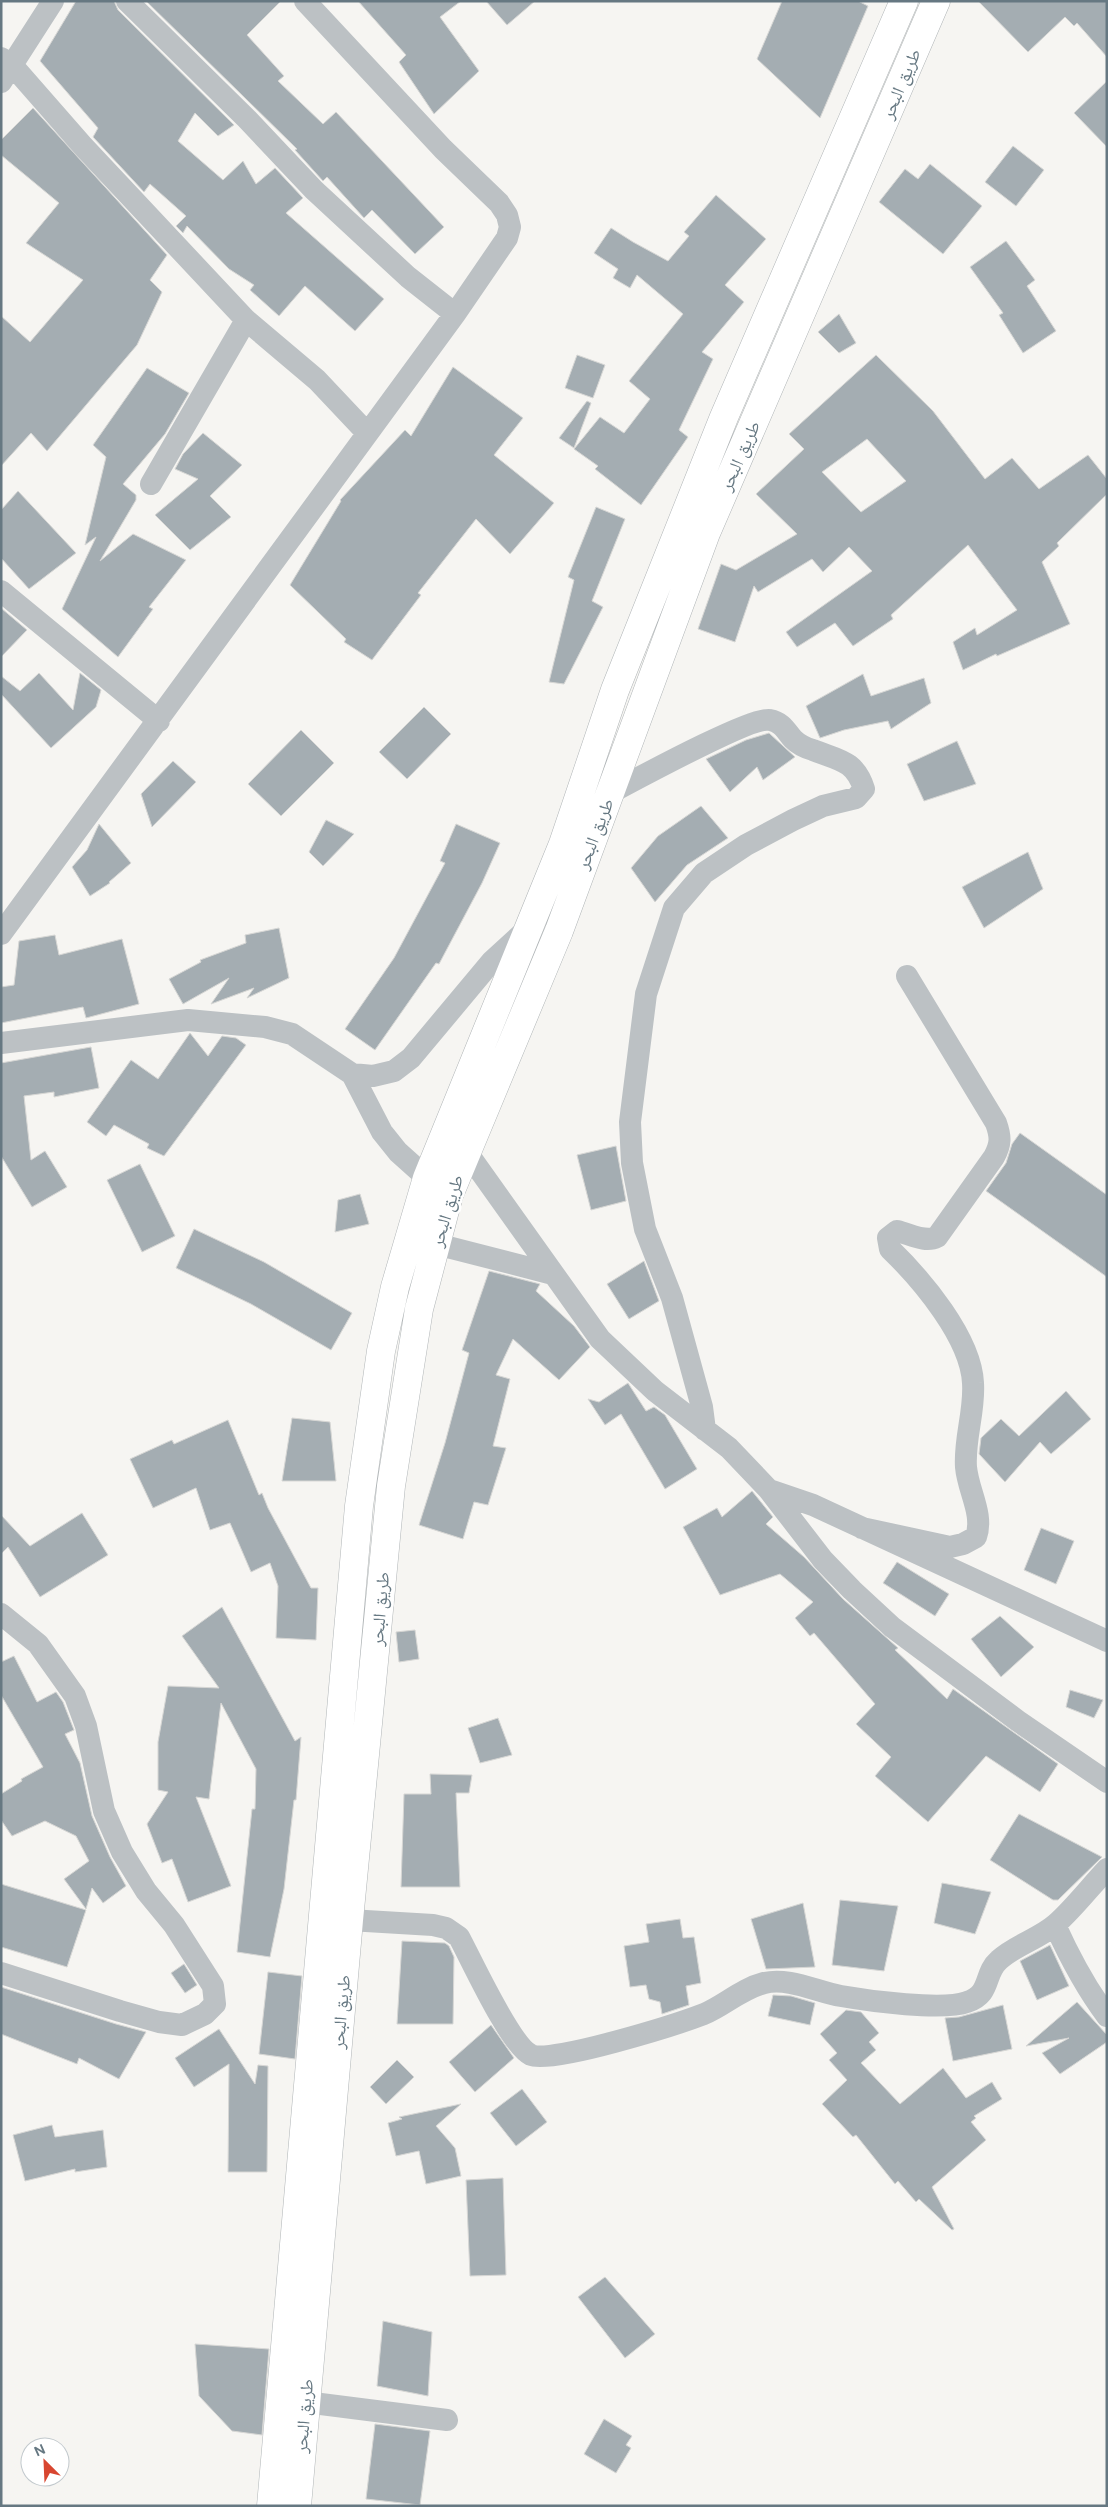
<svg xmlns="http://www.w3.org/2000/svg" width="1108" height="2507" viewBox="0 0 1108 2507" font-family="'DM Sans','Noto Naskh Arabic',sans-serif">
<rect width="100%" height="100%" fill="#f6f5f2"/>
<path fill="#a4adb2" stroke="#d7d7d5" fill-rule="evenodd" d="M76,1H114L118,10L234,125L218,136L195,113L178,141L223,180L243,161L256,184L275,168L303,198L286,213L384,299L355,331L305,286L279,316L250,290L254,285L229,269L187,226L183,233L176,226L186,216L150,184L144,192L93,137L98,128L40,61Z
M146,1H281L247,35L284,76L278,81L323,124L336,112L444,227L415,254L372,210L364,218L327,177L323,181L295,150L297,149Z
M358,1H461L440,17L479,71L434,114L399,62L406,55Z
M486,1H535L507,25Z
M782,1H858L868,6L820,118L757,59Z
M978,1H1107V57L1077,23L1074,26L1065,17L1028,52Z
M1107,81V147L1074,113Z
M33,108L167,255L150,280L162,292L137,345L47,451L31,433L1,466V316L30,342L83,280L26,243L59,203L1,155V140Z
M1013,146L1044,170L1016,206L985,182Z
M930,164L982,206L943,254L879,202L905,169L918,179Z
M716,195L766,239L725,285L744,302L702,352L713,359L679,430L688,437L641,505L595,469L598,466L574,449L600,417L624,433L650,399L629,381L683,314L637,275L630,288L613,278L618,269L594,253L611,228L633,242L668,261L689,236L684,232Z
M1006,241L1035,280L1027,286L1056,331L1023,353L999,315L1003,313L970,267Z
M839,314L856,343L839,353L818,332Z
M577,355L605,365L593,398L565,388Z
M876,355L933,411L985,479L1012,458L1039,489L1088,455L1107,479V494L1057,543L1059,546L1042,562L1070,624L997,656L996,654L963,670L953,642L975,628L977,635L1017,610L968,545L891,615L893,619L853,646L835,623L797,647L786,632L872,571L849,547L823,572L812,559L758,592L754,586L735,642L698,629L721,564L736,570L797,534L756,494L804,449L789,434ZM867,439L906,481L861,512L822,472Z
M453,367L523,418L494,455L554,503L510,554L476,519L418,593L421,595L372,660L344,642L346,639L290,585L341,501L340,500L405,430L411,436Z
M147,368L189,393L165,434L123,484L136,495V500L100,561L133,534L186,560L149,607L153,609L118,657L62,609L96,537L85,545L106,457L93,445Z
M587,401L591,403L574,448L559,438Z
M203,433L242,465L210,496L231,517L190,550L155,515L198,479L175,469L183,454Z
M18,491L76,553L29,589L1,558V510Z
M596,507L625,519L592,601L603,607L564,684L549,682L574,580L568,577Z
M1,608L27,630L1,657Z
M39,673L73,710L80,673L101,690L96,707L51,748L1,694V676L20,691Z
M863,674L871,696L924,678L931,703L891,729L888,721L844,730L820,738L806,706Z
M424,707L451,734L407,779L379,752Z
M301,730L334,763L281,816L248,784Z
M769,733L795,757L763,780L757,767L730,792L706,759L746,740Z
M957,741L976,784L924,801L907,764Z
M173,761L196,782L152,827L141,794Z
M701,806L728,838L687,865L655,902L631,868L658,836Z
M326,820L354,834L323,866L309,852Z
M99,824L131,863L109,882L110,883L90,896L72,867L87,850Z
M456,824L500,843L482,883L439,964L436,963L375,1050L345,1029L394,958L445,863L440,861Z
M1028,852L1043,889L984,928L962,887Z
M279,928L289,978L247,998L254,988L211,1004L229,978L183,1004L169,979L201,962L200,960L246,943L245,935Z
M55,935L59,955L122,939L139,1004L86,1018L83,1007L1,1023V987L14,985L19,941Z
M190,1033L208,1056L222,1036L236,1038L246,1045L164,1156L147,1148L149,1144L114,1125L106,1136L87,1122L131,1060L158,1079Z
M91,1047L99,1088L54,1097V1092L24,1096L31,1160L45,1151L67,1187L32,1207L1,1156V1063Z
M1020,1133L1107,1195V1277L986,1191L1006,1163L1012,1144Z
M616,1146L626,1201L591,1210L577,1155Z
M140,1164L175,1236L142,1252L107,1180Z
M360,1194L369,1224L335,1232L338,1200Z
M194,1229L264,1262L352,1313L331,1350L251,1304L176,1268Z
M644,1261L659,1301L629,1319L607,1284Z
M489,1271L540,1284L536,1291L574,1326L590,1347L559,1380L513,1339L496,1375L510,1379L493,1446L506,1448L488,1505L474,1502L463,1539L419,1525L445,1443L469,1353L462,1350Z
M628,1383L646,1411L654,1407L665,1415L697,1469L665,1489L621,1414L605,1425L588,1399L599,1402Z
M1066,1391L1091,1419L1051,1454L1040,1442L1005,1482L979,1454L981,1438L1001,1419L1019,1436Z
M292,1418L330,1422L336,1481H282Z
M228,1420L259,1495L262,1493L268,1508L311,1588H318L316,1640L276,1638L278,1586L270,1563L251,1572L230,1523L210,1530L196,1488L153,1508L130,1459L172,1440L174,1444Z
M752,1491L773,1517L766,1524L804,1557L843,1599L898,1648L895,1650L947,1699L953,1689L1058,1764L1040,1792L986,1756L928,1822L875,1776L891,1757L856,1724L875,1704L814,1633L810,1636L795,1618L813,1602L780,1574L720,1595L683,1527L717,1508L722,1517Z
M82,1513L108,1555L40,1597L8,1547L1,1554V1515L30,1546Z
M1041,1528L1074,1541L1056,1584L1024,1570Z
M897,1562L949,1594L935,1616L883,1583Z
M222,1607L295,1741L301,1737L296,1800H294L284,1889L270,1957L237,1952L252,1809H255L256,1769L221,1703L209,1799L196,1797L231,1886L188,1902L172,1859L162,1863L147,1824L168,1792L158,1790V1742L168,1686L219,1688L182,1636Z
M1000,1616L1034,1647L1001,1677L971,1639Z
M415,1630L419,1659L399,1662L396,1632Z
M14,1656L37,1702L56,1692L63,1702L74,1730L65,1734L80,1763L92,1816L110,1857L126,1886L103,1903L92,1888L86,1909L64,1879L89,1861L76,1836L45,1821L12,1836L1,1820V1794L22,1781L21,1779L43,1767L1,1695V1662Z
M1070,1690L1103,1700L1094,1718L1066,1707Z
M498,1718L512,1755L480,1763L468,1728Z
M430,1774L472,1775L469,1793H456L460,1887H401L404,1794H431Z
M1019,1814L1102,1857L1058,1900H1053L990,1860Z
M942,1883L991,1892L975,1934L934,1923Z
M1,1884L86,1910L67,1967L1,1947Z
M840,1900L898,1906L884,1971L832,1965Z
M803,1903L815,1967L766,1969L751,1919Z
M680,1919L683,1938L694,1937L701,1983L686,1986L689,2005L662,2014L660,2002L649,1999L646,1985L630,1987L624,1946L649,1942L646,1924Z
M402,1941L445,1943L449,1946L454,1957L453,2024H397Z
M1050,1945L1069,1986L1037,2000L1020,1961Z
M184,1964L197,1985L185,1993L171,1973Z
M268,1972L302,1976L295,2059L259,2054Z
M1,1987L116,2024L146,2032L119,2079L79,2058L77,2064L1,2034Z
M773,1995L791,1996L815,2003L810,2025L768,2016Z
M1077,2002L1107,2035V2042L1060,2074L1042,2053L1069,2038L1026,2046Z
M1003,2005L1012,2049L953,2061L945,2018L959,2017Z
M846,2010L861,2012L879,2033L869,2042L876,2050L861,2063L900,2104L943,2068L966,2098L992,2082L1002,2099L974,2116L976,2118L971,2122L986,2140L932,2187L954,2229L952,2230L919,2199L916,2202L898,2181L895,2184L856,2135L853,2137L822,2104L847,2080L829,2060L837,2053L820,2034Z
M491,2025L514,2058L475,2092L449,2062Z
M219,2029L255,2084L258,2065L268,2066L267,2172H228L229,2064L194,2087L175,2058Z
M397,2060L414,2077L386,2104L370,2087Z
M522,2089L547,2122L516,2146L490,2113Z
M461,2104L436,2126L455,2148L461,2176L426,2184L419,2151L396,2156L388,2123L402,2119L399,2117Z
M52,2125L55,2137L103,2130L107,2167L75,2172V2169L25,2181L13,2135Z
M503,2178L506,2275L470,2276L466,2180Z
M605,2277L655,2334L625,2358L578,2297Z
M383,2321L432,2332L428,2396L377,2386Z
M195,2344L269,2349L262,2435L232,2431L199,2396Z
M604,2419L632,2436L626,2445L631,2448L616,2473L584,2454Z
M375,2424L430,2431L420,2505L366,2499Z"/>
<g fill="none" stroke-linecap="round" stroke-linejoin="round">
<defs>
<path id="highway" d="M271,2506L359,1506L381,1351L395,1287L427,1178L563,844L615,690L724,417L904,1
M297,2506L349,1920L391,1486L419,1309L449,1195L559,931L706,533L936,1"/>
</defs>
<use href="#highway" stroke="#b0b5b7" stroke-width="29"/>
<path stroke="#bcc1c4" stroke-width="22" d="M127,1L247,119L314,190L408,277L455,314
M1,58L12,65L82,145L246,320L317,380L367,433
M1,82L53,1
M151,484L246,320
M1,591L159,721
M610,793C633,781 752,716 770,720C782,722 786,731 793,739C798,744 806,748 813,750C838,760 855,760 864,789L856,798L823,806L793,820L746,845L704,873L674,908L646,994L630,1122L632,1163L645,1229L672,1298L702,1407L705,1430
M1,934L455,314L507,238L510,227L507,215L499,203L443,149L305,1
M1,1043L188,1020L265,1027L292,1034L352,1074L382,1132L398,1152L427,1178
M352,1074L373,1076L394,1071L411,1058L492,961L527,929
M466,1151L600,1339L655,1391L729,1448L769,1490L823,1560L852,1590L892,1627L1018,1721L1107,1782
M436,1244L553,1274
M769,1490L813,1505L1107,1641
M862,1528L950,1547L963,1544L976,1537C984,1514 968,1491 966,1467C964,1439 975,1411 973,1383C971,1338 922,1280 890,1249L888,1238L897,1231C910,1234 925,1243 937,1237L994,1157C1001,1144 1001,1137 996,1123L907,976
M1,1614L38,1644L75,1696L86,1726L104,1811L122,1852L146,1891L174,1925L213,1986L215,2004L205,2014L182,2025L159,2022L120,2011L1,1973
M349,1920L433,1925L446,1928L459,1937C472,1961 510,2045 531,2055C552,2064 678,2024 704,2014C725,2005 741,1989 764,1983C789,1977 817,1992 841,1996C869,2001 943,2011 967,2002C992,1994 983,1974 999,1960C1015,1945 1039,1939 1056,1924C1074,1908 1090,1887 1107,1869
M1055,1925C1070,1958 1085,1987 1107,2016
M305,2402L447,2420"/>
<use href="#highway" stroke="#fff" stroke-width="28"/>
</g>
<g text-anchor="middle" dominant-baseline="central" stroke-width="5" stroke-linejoin="round" paint-order="stroke">
<g font-size="18" fill="#667882" stroke="#fff">
<text transform="translate(901 84) rotate(-67)">طريق البحر</text>
<text transform="translate(740 456) rotate(-66)">طريق البحر</text>
<text transform="translate(595 834) rotate(-69)">طريق البحر</text>
<text transform="translate(447 1211) rotate(-73)">طريق البحر</text>
<text transform="translate(380 1609) rotate(-85)">طريق البحر</text>
<text transform="translate(341 2012) rotate(-85)">طريق البحر</text>
<text transform="translate(304 2416) rotate(-85)">طريق البحر</text>
</g>
</g>
<rect width="1108" height="2507" fill="none" stroke="#667882" stroke-width="5"/>
<g transform="translate(45 2462) rotate(336)"><circle r="24" fill="#ffffff" stroke="#c2c9cd"/>
<path d="M0-4L9 19L0 12L-9 19Z" fill="#d84630"/>
<text y="-8" font-size="14" font-weight="bold" text-anchor="middle" fill="#667882">N</text>
</g>
</svg>
